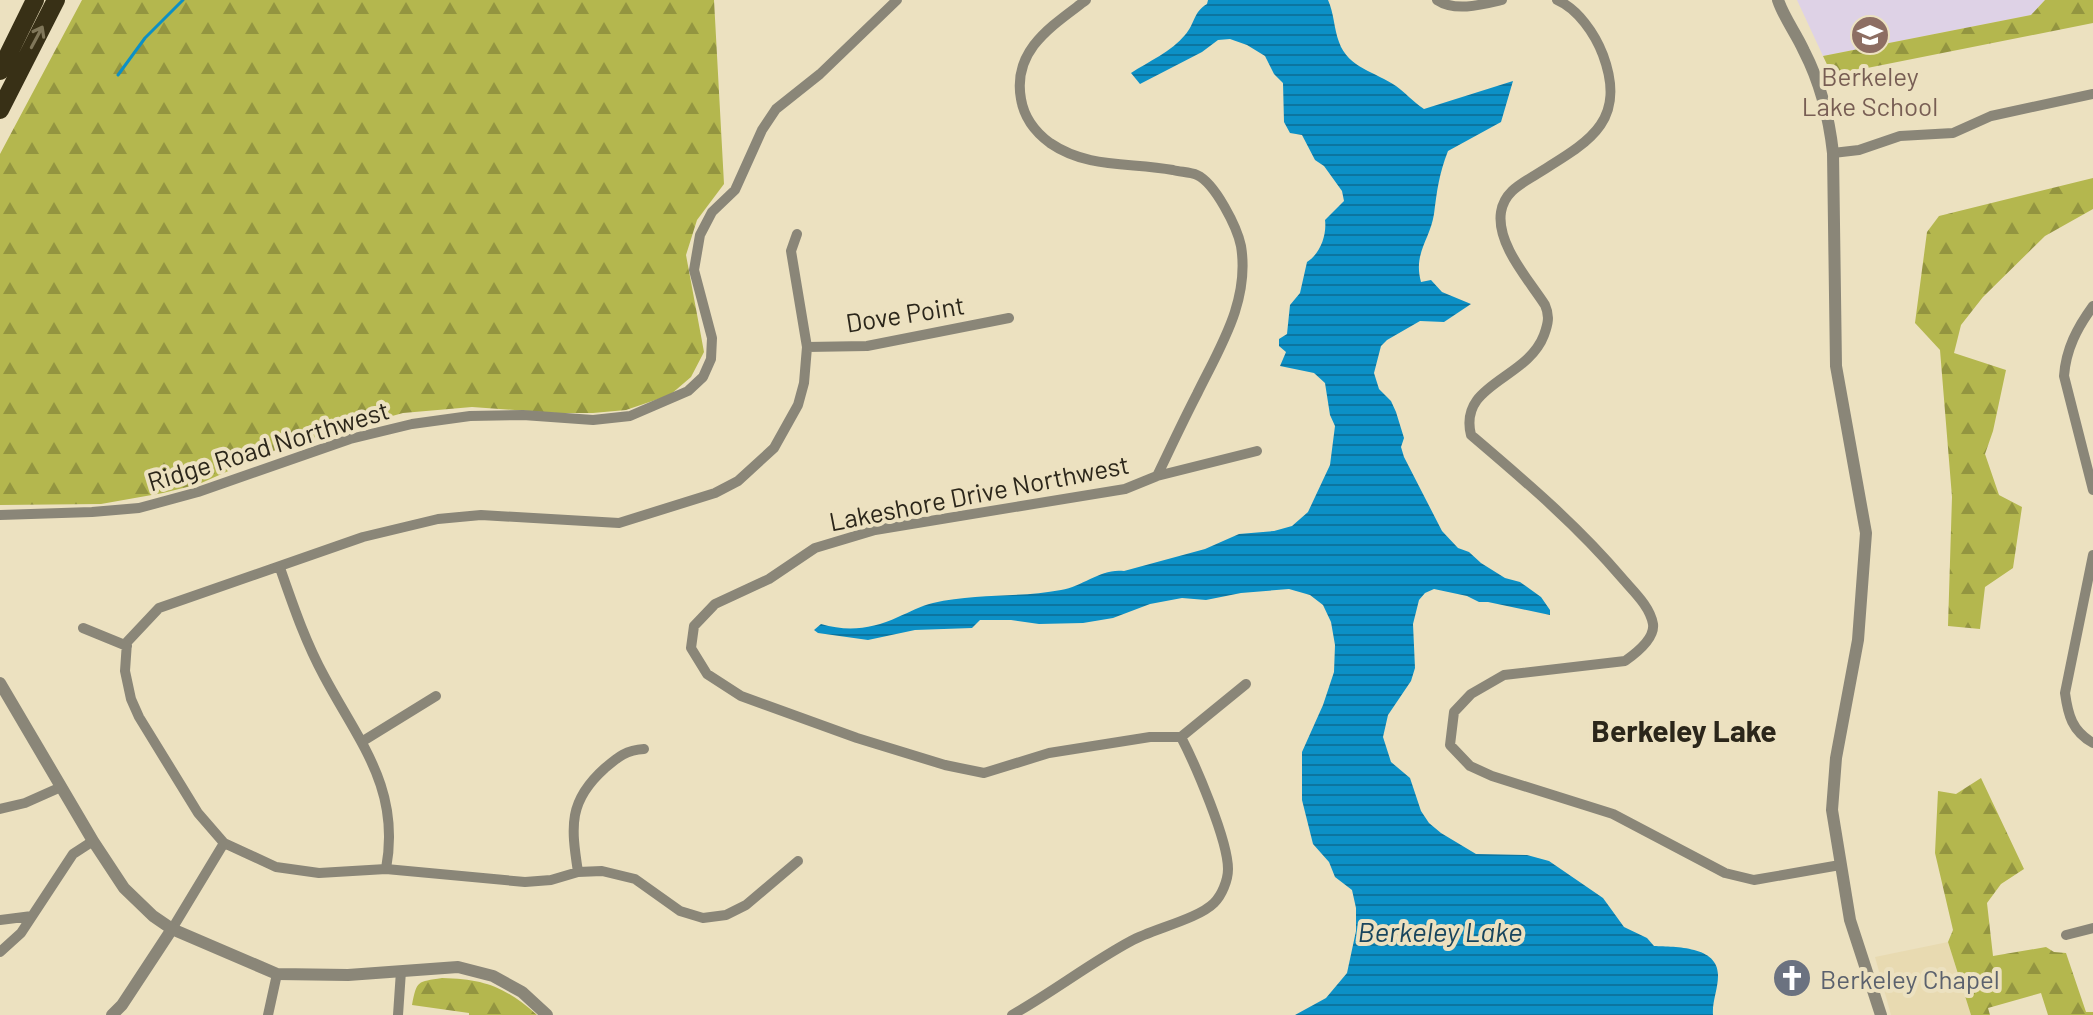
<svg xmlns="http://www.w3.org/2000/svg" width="2093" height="1015" viewBox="0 0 2093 1015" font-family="Barlow,sans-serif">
<defs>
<pattern id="forest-firs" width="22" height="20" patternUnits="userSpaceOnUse" patternTransform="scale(2)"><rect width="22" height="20" fill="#b4b74e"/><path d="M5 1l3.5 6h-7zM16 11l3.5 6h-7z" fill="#939540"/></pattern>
<pattern id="water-rules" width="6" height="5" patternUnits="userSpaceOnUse" patternTransform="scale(2)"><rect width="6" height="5" fill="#0c90c6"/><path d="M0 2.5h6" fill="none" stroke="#0c75a0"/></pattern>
</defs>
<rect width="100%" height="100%" fill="#ece1c0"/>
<path fill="#e8dab1" d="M1948,942L1971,1015H1891L1875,957Z"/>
<path fill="#ded2e6" d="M1797,0H2045L2031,15L1823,56Z"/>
<path fill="url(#forest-firs)" d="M82,0H714L724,184L697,220L686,255L704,352L691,377L670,395L626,410L593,413H556L472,407L403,413L287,445L199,484L163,493L101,504L0,505V154Z
M2045,0H2093V23L1832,75L1823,56L2031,15Z
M2093,178V209L2045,236L1983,297L1961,325L1954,353L2006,370L1993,431L1985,454L1999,495L2022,507L2013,568L1985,587L1980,629L1948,626L1952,497L1940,350L1915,323L1927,232L1939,216Z
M1981,778L2024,869L2001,884L1987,903L1993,956L2046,947L2054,952L2066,953L2086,1012H2093V1015H2048L2041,993L1988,1008L1990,1015H1971L1948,942L1953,930L1935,853L1938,791L1956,794Z
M442,978C485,979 505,987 537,1015H469V1013L412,1005C417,980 417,982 442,978Z"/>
<path fill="url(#water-rules)" d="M1208,0H1328C1334,13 1334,29 1339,42C1348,68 1376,72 1396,86C1406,93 1412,101 1424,109L1513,81L1501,122L1448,151C1439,174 1437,190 1434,214C1430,240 1413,253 1421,282L1431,280L1442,292L1471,304L1444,322L1420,321L1387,340L1381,346L1374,373L1379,389L1391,401L1396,412L1404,438L1401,447L1404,457L1442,531L1458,548L1469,552L1481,563L1505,578L1520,582L1541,597L1550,610V615L1488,602H1479L1467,596L1434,589L1425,593L1419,600L1413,624L1415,668L1411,681L1388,715L1383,737L1391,762L1410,778L1421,811L1429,823L1441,833L1476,854L1527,855L1549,861L1603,898L1624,927L1647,938L1654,946C1676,947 1719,946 1718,976C1718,989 1712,1002 1713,1015H1295L1326,998L1347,973L1356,931V908L1352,890L1335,877L1329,862L1313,844L1302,800V752L1323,705L1334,672L1335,645L1331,622L1323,605L1310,595L1289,589L1241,593L1206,600L1182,598L1150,604L1113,618L1083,623L1039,624L1011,620H980L972,628L915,630L868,640L818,633L814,630L821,624C848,632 872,629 898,617C910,612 920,606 933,603C975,593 1019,598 1061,590C1084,586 1101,568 1124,571L1205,549L1239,534L1274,531L1292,526L1308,512L1330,465L1335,426L1330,415L1325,383L1314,373L1280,366L1286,352L1279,346V339L1287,334L1290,305L1300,293L1307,262C1320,254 1327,235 1325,220L1344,201L1342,191L1324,166L1315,160L1302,135L1290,133L1284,122L1283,83L1274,74L1265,56L1247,45L1230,39L1218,40L1202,52L1140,84L1131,73C1148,62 1172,51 1185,35C1195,24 1193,12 1207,4Z"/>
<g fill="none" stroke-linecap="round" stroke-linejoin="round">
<path stroke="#0c90c6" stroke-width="3" d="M118,75L145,38L183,0"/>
<path stroke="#8a8678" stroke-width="10" d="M1437,0C1455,12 1481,5 1502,0
M1557,0C1578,9 1595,34 1603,55C1629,125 1584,144 1532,177C1517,186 1504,194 1501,212C1496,244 1529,280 1545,305C1550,316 1548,324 1544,335C1527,380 1458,383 1471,435C1525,481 1577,525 1622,578C1633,591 1650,606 1653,624C1655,639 1635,654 1625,661L1504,675L1471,694L1454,712L1450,745L1470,766L1492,776L1613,814L1725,873L1754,880L1840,865
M1833,153L1859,150L1900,136L1953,133L1991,116L2093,94
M797,234L791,251L807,347L804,383L798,405L774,448L738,481L715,493L619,523L481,515L438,519L363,537L159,608L127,642L125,671L131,699L139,717L198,813L224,843L276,867L319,873L386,869L525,882L551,880L578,872L602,871L635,879L680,911L703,918L726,915L746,905L798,861
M2093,306C2077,328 2066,349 2064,376L2093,490
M807,347L867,346L1009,318
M1157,476L1257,451
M0,515L92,512L139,508L198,492L350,439L412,424L470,416L523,415L593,420L630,416L688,391L703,377L711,359L712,338L694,270L700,235L712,212L735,190L762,130L776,109L820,74L897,0
M2093,555L2065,693C2068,715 2072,731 2093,743
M280,568C293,605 305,641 324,676C359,742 401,788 386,869
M83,628L127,646
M1181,737L1246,684
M363,741L436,696
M0,809L25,803L61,787
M578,872C571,826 568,801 605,768C618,757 626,750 644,749
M0,920L32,916
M172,929L224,843
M2066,935L2093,928
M0,952L21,933L73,854L93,841
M268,1015L277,974
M398,1015L401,971
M1012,1015C1053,992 1090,963 1131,941C1153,929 1198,919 1214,903C1222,895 1228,880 1228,869C1228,840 1195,764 1181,737H1150L1049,753L984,773L945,765L857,738L741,696L707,674L691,648L694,626L715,604L769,579L815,548L875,530L1125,489L1157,476C1170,449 1183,421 1197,394C1220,347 1250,301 1241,246C1237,227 1215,183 1197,175C1190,172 1180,172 1173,170C1130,162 1088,169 1050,143C1035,132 1024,117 1021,99C1012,50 1052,26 1086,0"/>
<path stroke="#8a8678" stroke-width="12" d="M1778,0C1784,18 1796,33 1804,51C1821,84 1829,117 1833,153L1836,366L1866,533L1858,640L1836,758L1832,810L1850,920L1881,1015
M0,683L93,841L124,888L153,916L172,929L277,974L348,975L458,967L493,976L522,992L547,1015
M112,1015L122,1005L172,929"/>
<path stroke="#383016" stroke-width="18" d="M0,71L35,0
M0,110L56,0"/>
</g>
<defs><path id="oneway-shaft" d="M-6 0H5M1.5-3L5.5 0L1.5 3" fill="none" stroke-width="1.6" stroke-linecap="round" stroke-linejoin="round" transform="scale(2)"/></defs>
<use stroke="#80775a" href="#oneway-shaft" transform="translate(37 37) rotate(-62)"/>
<defs>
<symbol id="school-disc" viewBox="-11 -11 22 22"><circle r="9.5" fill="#8d6e63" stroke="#ece1c0"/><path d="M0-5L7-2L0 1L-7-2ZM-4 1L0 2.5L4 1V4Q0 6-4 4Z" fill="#fff"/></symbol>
<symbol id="church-disc" viewBox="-11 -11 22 22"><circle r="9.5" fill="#6b7280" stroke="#ece1c0"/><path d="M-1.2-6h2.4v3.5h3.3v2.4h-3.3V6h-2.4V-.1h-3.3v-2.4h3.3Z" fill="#fff"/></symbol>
</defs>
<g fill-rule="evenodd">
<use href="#school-disc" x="1848" y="13" width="44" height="44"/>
<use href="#church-disc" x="1770" y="956" width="44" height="44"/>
</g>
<g text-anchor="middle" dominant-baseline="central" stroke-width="8" stroke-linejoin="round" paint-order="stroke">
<g font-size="26" fill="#785e54" stroke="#ece1c0">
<text x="1870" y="75">Berkeley<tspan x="1870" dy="30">Lake School</tspan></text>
</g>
<g font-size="26" fill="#2b261a" stroke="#ece1c0">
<text transform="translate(905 313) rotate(-9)">Dove Point</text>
<text transform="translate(268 445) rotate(-17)">Ridge Road Northwest</text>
<text transform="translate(979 492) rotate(-11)">Lakeshore Drive Northwest</text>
</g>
<g font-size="26" fill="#5b616d" stroke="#ece1c0" text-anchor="start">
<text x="1820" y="978">Berkeley Chapel</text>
</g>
<g font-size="28" font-style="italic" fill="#18455d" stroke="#ece1c0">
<text x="1440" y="931">Berkeley Lake</text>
</g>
<g font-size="30" font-weight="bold" fill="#2b261a" stroke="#ece1c0">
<text x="1684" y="730">Berkeley Lake</text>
</g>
</g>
</svg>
